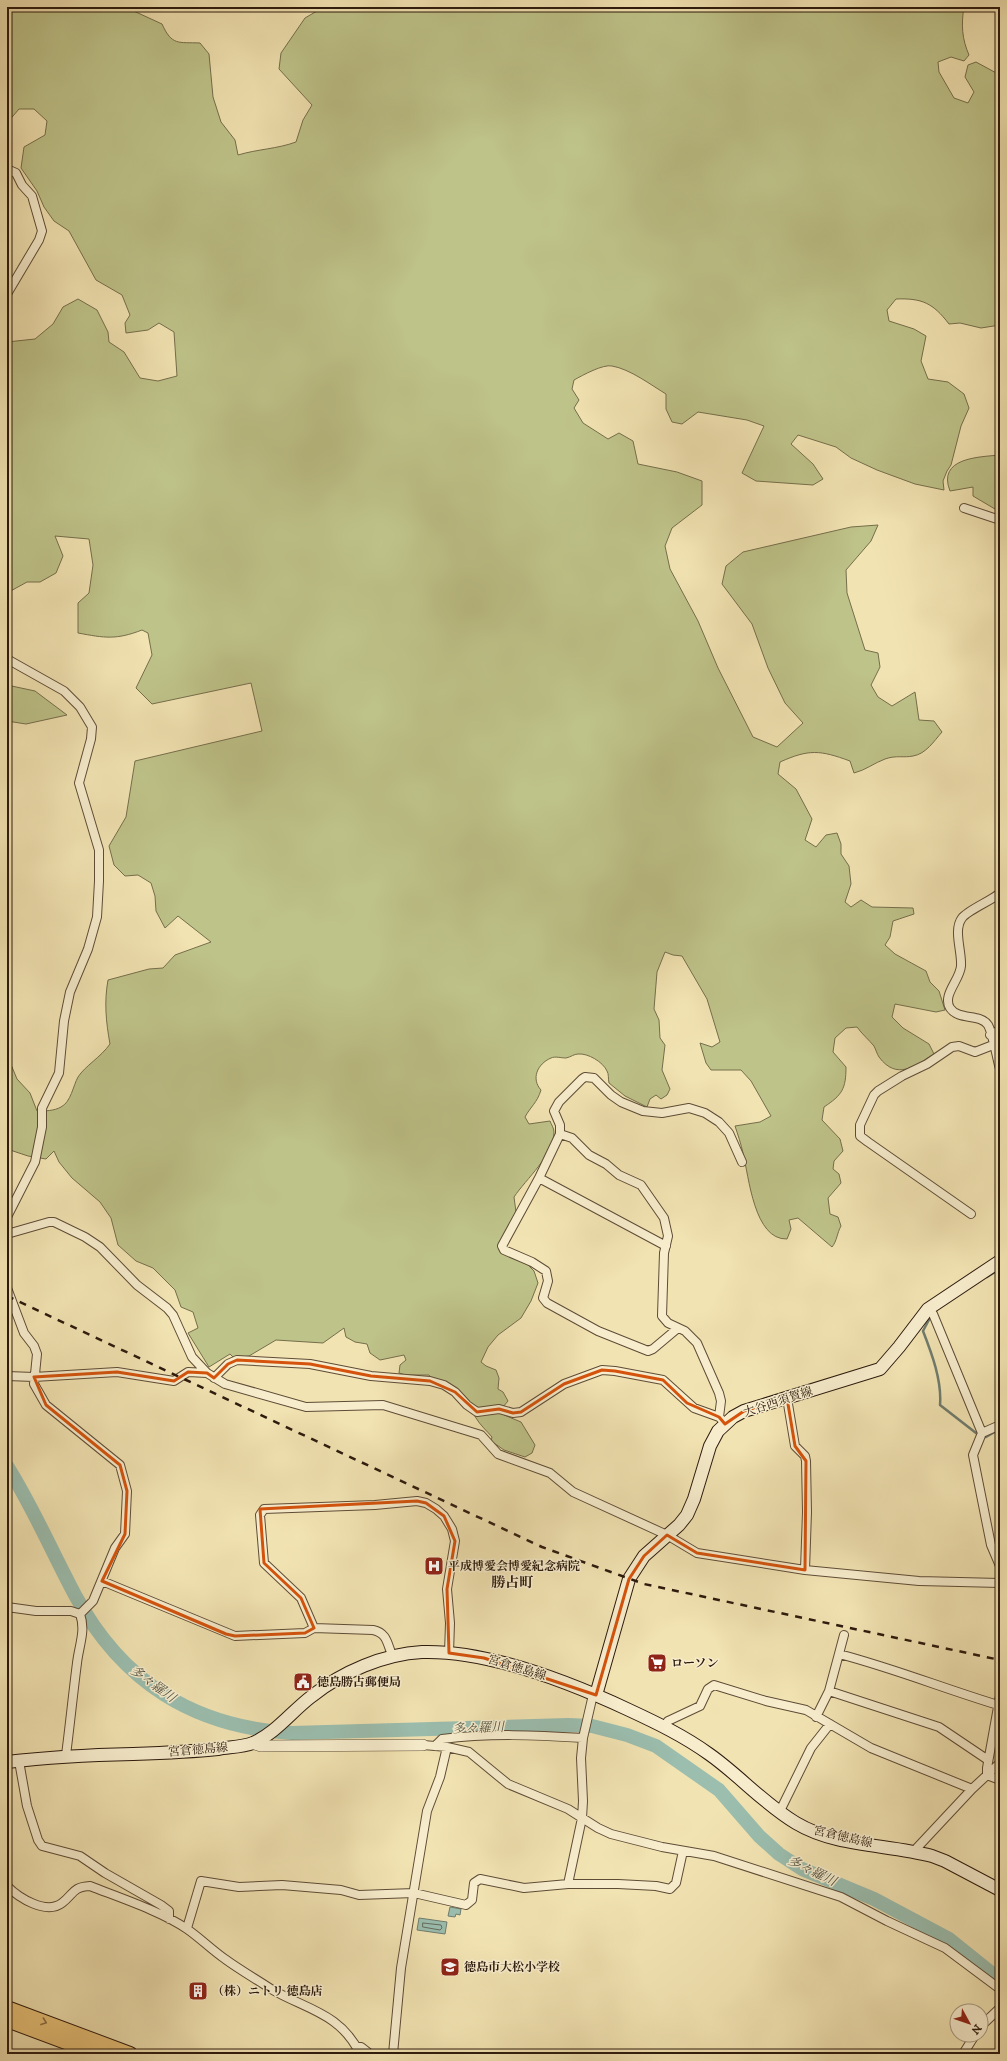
<svg xmlns="http://www.w3.org/2000/svg" width="1007" height="2061" viewBox="0 0 1007 2061" font-family="'IM FELL DW Pica','Noto Serif JP',serif">
<rect width="100%" height="100%" fill="#f2e3b2"/>
<filter id="stains"><feTurbulence type="fractalNoise" baseFrequency=".005" numOctaves="4"/><feColorMatrix values="0 0 0 0 .2 0 0 0 0 .09 0 0 0 0 .02 0 0 0 .5 -.17"/></filter>
<radialGradient id="worn" r=".72"><stop offset=".6" stop-color="#630" stop-opacity="0"/><stop offset="1" stop-color="#630" stop-opacity=".3"/></radialGradient>
<path fill="#bec389" stroke="#756e4b" d="M7,7H125L162,24C172,46 178,42 200,43L209,54L213,97L221,122L235,140L238,155C258,149 277,149 296,142L303,120L312,105L279,69L281,53L305,18L317,11L320,7H964C961,25 962,39 969,55L964,61L951,57L938,62L939,72L954,98L968,103L974,92L965,77L968,65L976,62L1000,75V325L981,328L960,323L949,324C933,303 922,298 896,299L887,310L889,321L914,329L926,336L921,361L928,379L948,382L964,394L969,408L961,426L951,465L947,471L943,481L944,490L915,484L877,470L851,458L836,447L798,435L791,444L813,464L823,479L813,485L756,481L742,473L764,426L747,420L698,412L682,424L672,422L666,409V394C651,385 630,369 612,366C603,364 583,375 574,380L572,389L579,400L574,408L583,423L608,439L619,433L633,441L638,464L677,472L702,481V505L672,528L665,546L670,569L698,621L718,668L753,737L777,747L803,723L785,703L768,668L752,624L722,584L726,566L743,552L851,527L878,525L871,541L846,570L847,593L865,650L878,653L880,667L871,685L878,697L892,706L915,692L919,720L934,721L942,732C934,741 926,754 913,756C904,758 896,755 885,759C874,763 866,770 854,773L850,761C820,750 809,749 780,762L778,774L796,789L812,819L805,840L816,847L826,835L837,833L841,844V854L849,866L851,884L845,902L851,907L861,900L872,907L913,908L914,914L893,921L890,937L885,945L895,954L926,971L930,982L939,991L945,1010L936,1012L895,1004L892,1017L903,1028L929,1044L934,1054C915,1066 897,1081 879,1057C877,1054 876,1050 874,1046C869,1040 862,1034 857,1027L846,1028L835,1038L833,1052L846,1067C846,1089 842,1095 824,1107L822,1120L840,1139L843,1151L834,1161L833,1169L839,1174L841,1183L828,1198L830,1214L838,1217L841,1226C837,1233 837,1241 832,1247L798,1218L789,1220L791,1229L787,1239C754,1240 749,1177 743,1153C741,1144 738,1135 735,1126L760,1122L771,1116L751,1081L741,1070H711L706,1063L700,1043L712,1047L720,1042L707,999L682,956L673,955L665,952L657,972L654,1009L659,1020L660,1038L665,1045L662,1070L670,1089L667,1095L661,1099L656,1095L650,1099L647,1107L625,1096L609,1083C608,1079 609,1074 607,1071C603,1062 588,1053 578,1054C574,1054 571,1057 566,1058C561,1058 555,1056 551,1058C537,1064 531,1079 541,1090C537,1103 531,1106 525,1117L529,1124L550,1121C551,1124 554,1128 554,1132C554,1155 526,1179 514,1197L516,1212L501,1241L509,1256L528,1265L534,1271L538,1283L531,1301L521,1318L498,1335L488,1347L481,1362L486,1366L496,1370L499,1378L498,1389L503,1392L508,1401L503,1407L504,1415L521,1422L535,1445L532,1453L525,1457L504,1450L491,1441L492,1437C487,1431 480,1425 476,1418C463,1397 462,1385 434,1381L429,1375H406L399,1373L400,1365L406,1360L404,1355L380,1360L370,1353L367,1344L355,1342L346,1337L344,1328L323,1343L276,1340L249,1356L234,1358L230,1354L209,1367L188,1333L198,1328L193,1312L181,1307L175,1290L153,1268L136,1261L118,1245L111,1218L100,1202L72,1178L59,1162L54,1151L46,1159L28,1156L7,1149V1055L17,1079L30,1093L37,1111C45,1111 54,1111 61,1107C71,1102 73,1086 78,1077C85,1066 101,1057 110,1044C106,1022 104,1002 108,980L149,969L163,968L175,955L211,942L178,916L165,928L156,911L155,896L151,883L138,875L125,876L114,865L109,846L126,817L135,761L262,731L251,683L152,704L136,688L152,655L148,633L142,630C116,640 105,638 78,633V603L89,593L93,565L89,539L55,536L63,556L56,573L40,582H27L7,593V531L9,526L7,520V342L35,339L53,324L63,307L78,299L97,310L108,332L109,342L124,352L140,378L158,381L177,376L174,332L159,323L148,330L126,333L125,323L130,315L122,295L96,280L69,231L54,221L44,207L37,191L21,168L24,147L45,135L47,121L34,109H19L7,123V88L11,79L7,77Z
M1000,455V512L973,496V487L950,491C937,458 978,457 1000,455Z
M7,685L35,691L67,715L26,724L7,721Z"/>
<path fill="#9bbeaf" stroke="#6f7c6e" d="M450,1907L461,1909L460,1915L456,1914L455,1917L448,1916Z
M419,1918L447,1922L445,1934L417,1930Z"/>
<g fill="none" stroke-linecap="round" stroke-linejoin="round">
<path stroke="#646c5e" stroke-width="1" d="M423,1923L441,1925L442,1928L440,1930L423,1927Z"/>
<path stroke="#6f7c6e" stroke-width="2.5" d="M987,1277L1000,1269
M932,1314L923,1331C932,1354 942,1381 940,1405L976,1433L986,1437L998,1430"/>
<path stroke="#9bbeaf" stroke-width="14" d="M7,1466C33,1507 52,1552 75,1595C122,1682 193,1727 292,1733L568,1725L592,1726L627,1735L656,1746L719,1790L759,1836L779,1854L802,1869L874,1899L949,1939L1000,1980"/>
<defs>
<path id="minor" d="M7,169L16,173L22,185L32,196L42,231L39,240L7,294
M964,508L1000,520
M7,659L64,691L80,707L92,727L91,739L79,783L99,850V881L97,917L88,949L70,992L64,1021L59,1073L42,1108V1127L35,1162L7,1217
M1000,893C991,901 968,910 962,918C953,930 962,951 961,966C960,980 942,995 950,1008C959,1021 980,1013 988,1025C993,1034 997,1059 1000,1069
M990,1035L1000,1030
M539,1178L560,1134
M971,1214L868,1142L860,1136V1125L874,1095L878,1091L902,1076L927,1064L952,1047L959,1046L975,1052L993,1045
M7,1234L49,1222H54L85,1237L100,1247L137,1285L167,1308L173,1315L192,1357L207,1373
M666,1246L539,1178L502,1246L504,1250L532,1262L546,1271L548,1281L543,1298L547,1303L598,1331L648,1351L653,1349L678,1328
M7,1288L24,1333L34,1346L37,1354L34,1384L46,1405L120,1465L127,1491L125,1534L115,1548L93,1601L80,1614C86,1631 79,1645 77,1663C73,1694 70,1724 66,1755
M928,1309L933,1314L982,1433
M7,1376L34,1377L117,1372L174,1381L188,1372L207,1373L225,1384L306,1407L383,1405L481,1435L498,1454L550,1473L573,1492L667,1535L697,1553L805,1570L919,1581L1000,1583
M214,1378L228,1364L237,1360L310,1364L371,1376L430,1381L444,1385L455,1392L467,1405L477,1412L499,1409L513,1413L521,1412L564,1384L602,1370L615,1371L663,1380L694,1408L719,1417L722,1420
M787,1398L795,1446L805,1456L806,1461L807,1512L805,1570
M719,1417L721,1401L719,1393L697,1343L685,1331L668,1323L662,1316L664,1253L668,1236L664,1218L641,1185L619,1175L606,1164L589,1155L572,1138L560,1134V1125L554,1111L559,1102L582,1079L585,1077L594,1078L611,1095L621,1102L643,1111L662,1113L689,1108L705,1113L719,1122L729,1133L742,1162
M1000,1425L982,1433L973,1455L991,1545L1000,1566
M102,1581L235,1636L305,1633L314,1628L373,1630C387,1633 387,1643 392,1655
M7,1607L36,1611H71L80,1614
M314,1628L301,1598L264,1563L260,1515L264,1509L375,1505L417,1501L426,1503L436,1509L444,1516L452,1529L455,1541L447,1589L450,1623L449,1653
M839,1654C893,1668 945,1689 998,1705
M829,1691L939,1727L988,1760
M1000,1696L987,1768V1775L1000,1780
M816,1717L829,1691L844,1635
M663,1727L668,1721L700,1706L708,1689L714,1685L766,1701L806,1710L871,1748L972,1789
M423,1745L447,1747L469,1752L508,1784L568,1809L598,1828L611,1834L662,1847L714,1856L841,1897L887,1921L945,1948L1000,1989
M435,1746L442,1739C489,1733 536,1735 583,1738
M19,1761L27,1806L38,1840L42,1846L80,1856L105,1873L161,1905L169,1911V1919
M780,1811L811,1748L830,1724
M914,1851L972,1789L1000,1763
M568,1884L582,1818L583,1801L581,1758L583,1738L592,1699L596,1695
M7,1886C19,1898 46,1915 62,1903C74,1894 72,1887 90,1886C118,1897 163,1912 187,1929C200,1938 212,1950 225,1959C240,1970 256,1979 271,1989C305,2009 341,2013 360,2054
M187,1928L201,1881L239,1887L282,1885L341,1890L359,1895L414,1893L466,1905L472,1900L474,1883L480,1879L524,1888L568,1884H618L656,1886L670,1889L676,1883L683,1851
M981,2026L1000,2008
M357,2047H361L370,2054
M393,2054L401,1968L427,1811L440,1777L447,1747
M963,2054L975,2035"/>
<path id="tertiary" d="M252,1743L261,1746L423,1745"/>
<path id="secondary" d="M596,1695L629,1579L644,1556L679,1525L687,1515L694,1499L710,1446L718,1431L733,1417L744,1411L880,1369L899,1347L928,1309L1000,1261
M7,1762C50,1757 89,1755 133,1754C161,1753 189,1752 218,1749C229,1747 242,1747 253,1743C276,1733 292,1711 312,1696C342,1672 384,1654 422,1652C489,1650 569,1682 629,1710C657,1723 684,1736 709,1754C739,1775 764,1804 796,1823C836,1847 887,1844 932,1856L945,1861L1000,1890"/>
<path id="trunk" d="M7,2008L130,2054
M7,2020L98,2054"/>
</defs>
<use href="#minor" stroke="#5e4c36" stroke-width="10"/>
<use href="#tertiary" stroke="#5e4c36" stroke-width="12"/>
<use href="#secondary" stroke="#2c1a0d" stroke-width="14"/>
<use href="#trunk" stroke="#2c1a0d" stroke-width="16"/>
<use href="#minor" stroke="#f7edcd" stroke-width="8"/>
<use href="#tertiary" stroke="#f7edcd" stroke-width="11"/>
<use href="#secondary" stroke="#f7edcd" stroke-width="12"/>
<use href="#trunk" stroke="#e9c279" stroke-width="14"/>
<path stroke="#2c1a0d" stroke-width="2.5" stroke-dasharray="7 7" stroke-linecap="butt" d="M7,1296L542,1547L644,1584L1000,1660"/>
</g>
<defs><path id="oneway-chevron" d="M-2-3.5L2.5 0L-2 3.5" fill="none" stroke-width="1.6" stroke-linecap="round" stroke-linejoin="round"/></defs>
<use stroke="#8a6e43" href="#oneway-chevron" transform="translate(44 2022) rotate(20)"/>
<path fill="none" stroke="#d5530c" stroke-width="3" stroke-linejoin="round" d="M237,1360L310,1364L371,1376L430,1381L455,1392L477,1412L499,1409L513,1413L521,1412L564,1384L602,1370L615,1371L663,1380L687,1403L719,1417L725,1424L744,1411L787,1398L795,1446L806,1461L805,1570L697,1553L667,1535L644,1556L629,1579L596,1695L484,1658L449,1653L447,1589L455,1541L444,1516L426,1503L417,1501L260,1509L264,1563L301,1598L314,1628L305,1633L235,1636L226,1634L102,1581L125,1534L127,1491L120,1465L46,1405L34,1377L117,1372L174,1381L188,1372L207,1373L214,1378L228,1364Z"/>
<defs>
<symbol id="hospital-square" viewBox="-11 -11 22 22"><rect x="-9" y="-9" width="18" height="18" rx="4" fill="#8f2418" stroke="#f7edcd"/><path d="M-5-5h3v3.5h4V-5h3V5h-3V1.5h-4V5h-3Z" fill="#fff"/></symbol>
<symbol id="supermarket-square" viewBox="-11 -11 22 22"><rect x="-9" y="-9" width="18" height="18" rx="4" fill="#8f2418" stroke="#f7edcd"/><path d="M-6-5.5h2.5l.6 2H6L4.5 2H-2.5L-4.4-4H-6ZM-1.5 3.2a1.3 1.3 0 1 0 .1 0ZM3 3.2a1.3 1.3 0 1 0 .1 0Z" fill="#fff"/></symbol>
<symbol id="civic-square" viewBox="-11 -11 22 22"><rect x="-9" y="-9" width="18" height="18" rx="4" fill="#8f2418" stroke="#f7edcd"/><path d="M-.6-6.5H3V-4.5H.6V-3L4-1V1h2V6H-6V1h2V-1L-.6-3ZM-1.2 2.5V6h2.4V2.5Z" fill="#fff"/></symbol>
<symbol id="school-square" viewBox="-11 -11 22 22"><rect x="-9" y="-9" width="18" height="18" rx="4" fill="#8f2418" stroke="#f7edcd"/><path d="M0-5L7-2L0 1L-7-2ZM-4 1L0 2.5L4 1V4Q0 6-4 4Z" fill="#fff"/></symbol>
<symbol id="building-square" viewBox="-11 -11 22 22"><rect x="-9" y="-9" width="18" height="18" rx="4" fill="#8f2418" stroke="#f7edcd"/><path d="M-4-6H4V6H1V3H-1V6H-4ZM-2.5-4.3h1.7v1.8h-1.7ZM.8-4.3h1.7v1.8H.8ZM-2.5-1h1.7V.8h-1.7ZM.8-1h1.7V.8H.8Z" fill="#fff"/></symbol>
</defs>
<g fill-rule="evenodd">
<use href="#hospital-square" x="423" y="1555" width="22" height="22"/>
<use href="#supermarket-square" x="646" y="1652" width="22" height="22"/>
<use href="#civic-square" x="292" y="1671" width="22" height="22"/>
<use href="#school-square" x="439" y="1956" width="22" height="22"/>
<use href="#building-square" x="187" y="1980" width="22" height="22"/>
</g>
<g text-anchor="middle" dominant-baseline="central" stroke-width="3" stroke-linejoin="round" paint-order="stroke">
<g font-size="12" fill="#2c1a0d" stroke="#f7edcd">
<text transform="translate(778 1402) rotate(-18)">大谷西須賀線</text>
<text transform="translate(517 1668) rotate(17)">宮倉徳島線</text>
<text transform="translate(198 1750) rotate(-5)">宮倉徳島線</text>
<text transform="translate(843 1837) rotate(13)">宮倉徳島線</text>
</g>
<g font-size="12" font-weight="bold" fill="#2c1a0d" stroke="#f7edcd" text-anchor="start">
<text x="448" y="1566">平成博愛会博愛紀念病院</text>
<text x="671" y="1663">ローソン</text>
<text x="317" y="1682">徳島勝占郵便局</text>
<text x="464" y="1967">徳島市大松小学校</text>
<text x="212" y="1991">（株）ニトリ 徳島店</text>
</g>
<g font-size="13" font-style="italic" fill="#535346" stroke="#f7edcd">
<text transform="translate(153 1684) rotate(36)">多々羅川</text>
<text transform="translate(478 1728) rotate(-2)">多々羅川</text>
<text transform="translate(812 1871) rotate(26)">多々羅川</text>
</g>
<g font-size="14" font-weight="bold" fill="#2c1a0d" stroke="#f7edcd">
<text x="512" y="1583">勝占町</text>
</g>
</g>
<rect width="1007" height="2061" fill="none" stroke="#f2e3b2" stroke-width="24"/>
<rect x="8" y="8" width="991" height="2045" fill="none" stroke="#2c1a0d" stroke-width="2"/>
<rect x="12" y="12" width="983" height="2037" fill="none" stroke="#2c1a0d"/>
<g transform="translate(969 2023) rotate(130)"><circle r="19" fill="#f7edcd" stroke="#a69980"/>
<path d="M0-3L7 15L0 10L-7 15Z" fill="#8f2418"/>
<text y="-6" font-size="11" font-weight="bold" text-anchor="middle" fill="#2c1a0d">N</text>
</g>
<rect width="100%" height="100%" filter="url(#stains)"/>
<rect width="100%" height="100%" fill="url(#worn)"/>
</svg>
